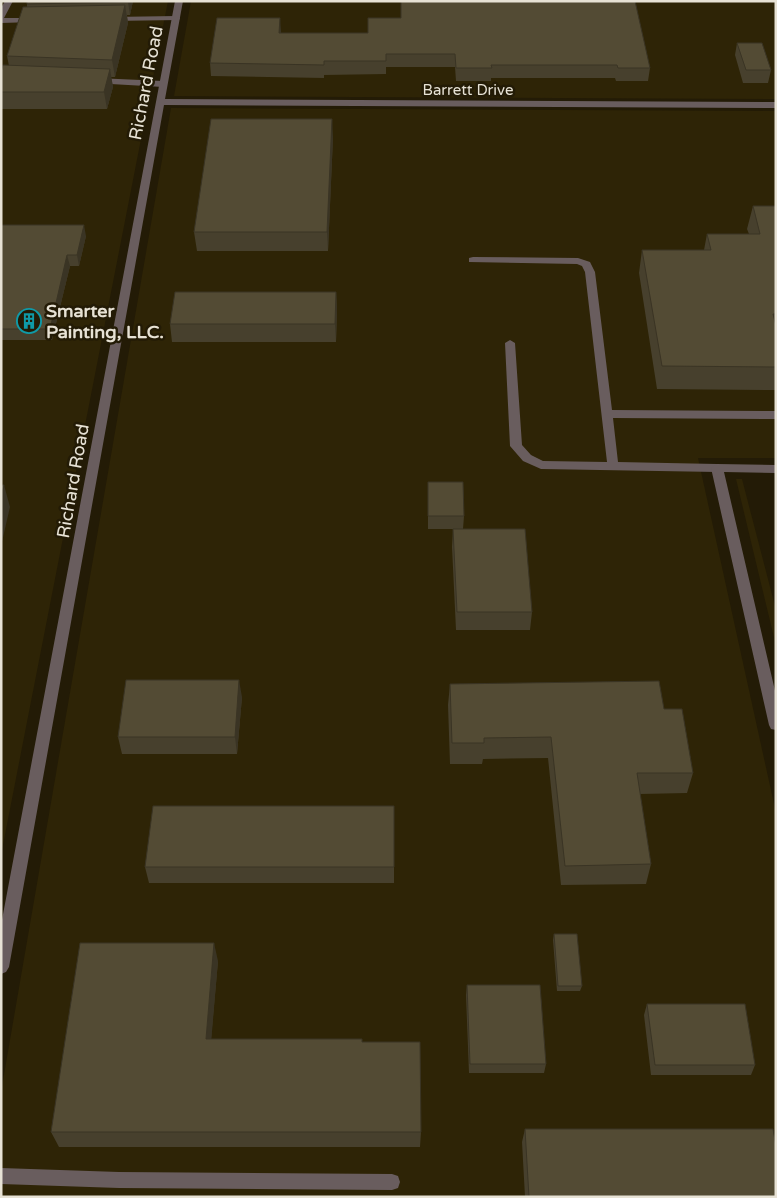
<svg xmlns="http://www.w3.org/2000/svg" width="777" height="1198" viewBox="0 0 777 1198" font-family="'Varela Round',sans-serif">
<rect width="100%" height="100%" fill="#231b06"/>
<path fill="#2e2406" d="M1,1H168L1,855Z
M191,1H776V99L174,96Z
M171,108L776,111V458H698L776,813V1197H1V1092Z
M736,479H742L776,610V646Z"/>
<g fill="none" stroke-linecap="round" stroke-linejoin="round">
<path fill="#695d5e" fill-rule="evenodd" d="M5,1H13L4,18H34L38,20L34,22L1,23V8Z
M176,16L180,18L179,20L111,21L107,19L111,17Z
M96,78L163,81L167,84L163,87L93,83L92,81Z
M473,257L578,258L590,262L595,272L612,410L776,411V419L613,418L618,462L717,464L723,468L717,472L541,469L523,461L510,446L505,343L510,340L515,343L522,445L531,455L543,461L607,462L585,272L582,266L577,264L469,262V258Z
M1,1168L119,1172L392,1174L398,1176L400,1182L398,1188L392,1190L119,1188L1,1184Z"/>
<path fill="#695d5e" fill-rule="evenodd" d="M175,1H183L165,99L776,102V108L164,105L9,967L6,972L1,974V925Z
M717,464L776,465V473L724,472L776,695V730L771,729L769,725L711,468Z"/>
</g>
<path fill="#47402d" d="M133,1L130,15H127L128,23L115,77H111L113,87L107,109H1V72L9,66L7,56L27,7V4Z
M401,18L650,68L648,81H616L615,78H491V81H456L455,67H386V74L324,75V78L211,76L210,63L281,31V33H368Z
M737,43L771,70L768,83H743L735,55Z
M333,137L328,251H197L194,232Z
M753,206H776V390L657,389L639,273L642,250H704L707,234H749L747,229Z
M1,225L86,236L79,266H70L52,340H1Z
M336,292L337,310L336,342H172L170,324Z
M428,482L464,516L463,529H428Z
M453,529L532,612L530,630H456L452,547Z
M450,684L664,709L693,773L687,793L640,794L651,864L646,884L561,885L548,758L483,759L482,764H450L448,705Z
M242,697L237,754H122L118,737Z
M394,806V883H149L145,867Z
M554,934L582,986L580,991H557L553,940Z
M218,961L211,1039L362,1042L421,1132L420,1147H59L51,1132Z
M467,985L546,1064L544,1073H469L466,995Z
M647,1004L755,1065L751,1075H651L644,1015Z
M525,1129L776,1197H525L522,1142Z"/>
<path fill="#3a3424" d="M128,1H133L130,15L128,2Z
M125,5L128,23L115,77L112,60Z
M280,18L281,31L280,46L279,33Z
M110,69L113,87L107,109L104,92Z
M332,119L333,137L328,251L327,232Z
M84,225L86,236L79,266L77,255Z
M67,255L70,266L52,340L50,329Z
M336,292L337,310L336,342L335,324Z
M4,485L10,507L1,546V497Z
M239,680L242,697L237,754L235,737Z
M214,943L218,961L210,1055L206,1039Z"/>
<path fill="#534b34" stroke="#3a3424" d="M27,1H128V2L27,4Z
M401,1H635L650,68H618L617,65H491L492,68H456L455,54H386V61H324V65L210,63L217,18H280L279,33H368V18H401Z
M125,5L112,60L7,56L23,7Z
M737,43H762L771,70H746Z
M3,65L110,69L104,92H1V72Z
M211,119H332L327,232H194Z
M753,206H776V314H773L776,326V367L662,366L642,250H711L707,234H760Z
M1,225H84L77,255H67L50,329H1Z
M175,292H336L335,324H170Z
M428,482H463L464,516H428Z
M1,485H4L1,497Z
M453,529H525L532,612H457Z
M126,680H239L235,737H118Z
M659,681L664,709H682L693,773H637L651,864L565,866L551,737L484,738V743H452L450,684Z
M153,806H394V867H145Z
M554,934H577L582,986H558Z
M80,943H214L206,1039H362V1042H420L421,1132H51Z
M467,985H540L546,1064H470Z
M647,1004H745L755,1065H655Z
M525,1129H773L776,1147V1197H529Z"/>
<defs>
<symbol id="building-ring" viewBox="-11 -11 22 22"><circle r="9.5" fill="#231b06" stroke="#0f9aa8" stroke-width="1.5"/><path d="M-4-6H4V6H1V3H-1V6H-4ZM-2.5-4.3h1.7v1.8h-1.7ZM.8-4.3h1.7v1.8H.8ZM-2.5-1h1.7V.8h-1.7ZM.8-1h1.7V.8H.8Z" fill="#0f9aa8"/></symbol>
</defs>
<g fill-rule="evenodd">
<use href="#building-ring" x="15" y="307" width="28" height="28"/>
</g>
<g text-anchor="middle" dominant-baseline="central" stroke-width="5" stroke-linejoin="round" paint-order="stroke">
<g font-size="15" fill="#e7e2d5" stroke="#231b06">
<text x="468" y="90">Barrett Drive</text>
</g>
<g font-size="18" fill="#e7e2d5" stroke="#231b06">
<text transform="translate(146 83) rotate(-79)">Richard Road</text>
<text transform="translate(73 481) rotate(-80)">Richard Road</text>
</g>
<g font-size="18" font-weight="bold" fill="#e7e2d5" stroke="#231b06" text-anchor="start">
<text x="46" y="311">Smarter<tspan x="46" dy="21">Painting, LLC.</tspan></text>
</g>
</g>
<rect width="777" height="1198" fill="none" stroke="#e7e2d5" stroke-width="5"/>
</svg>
